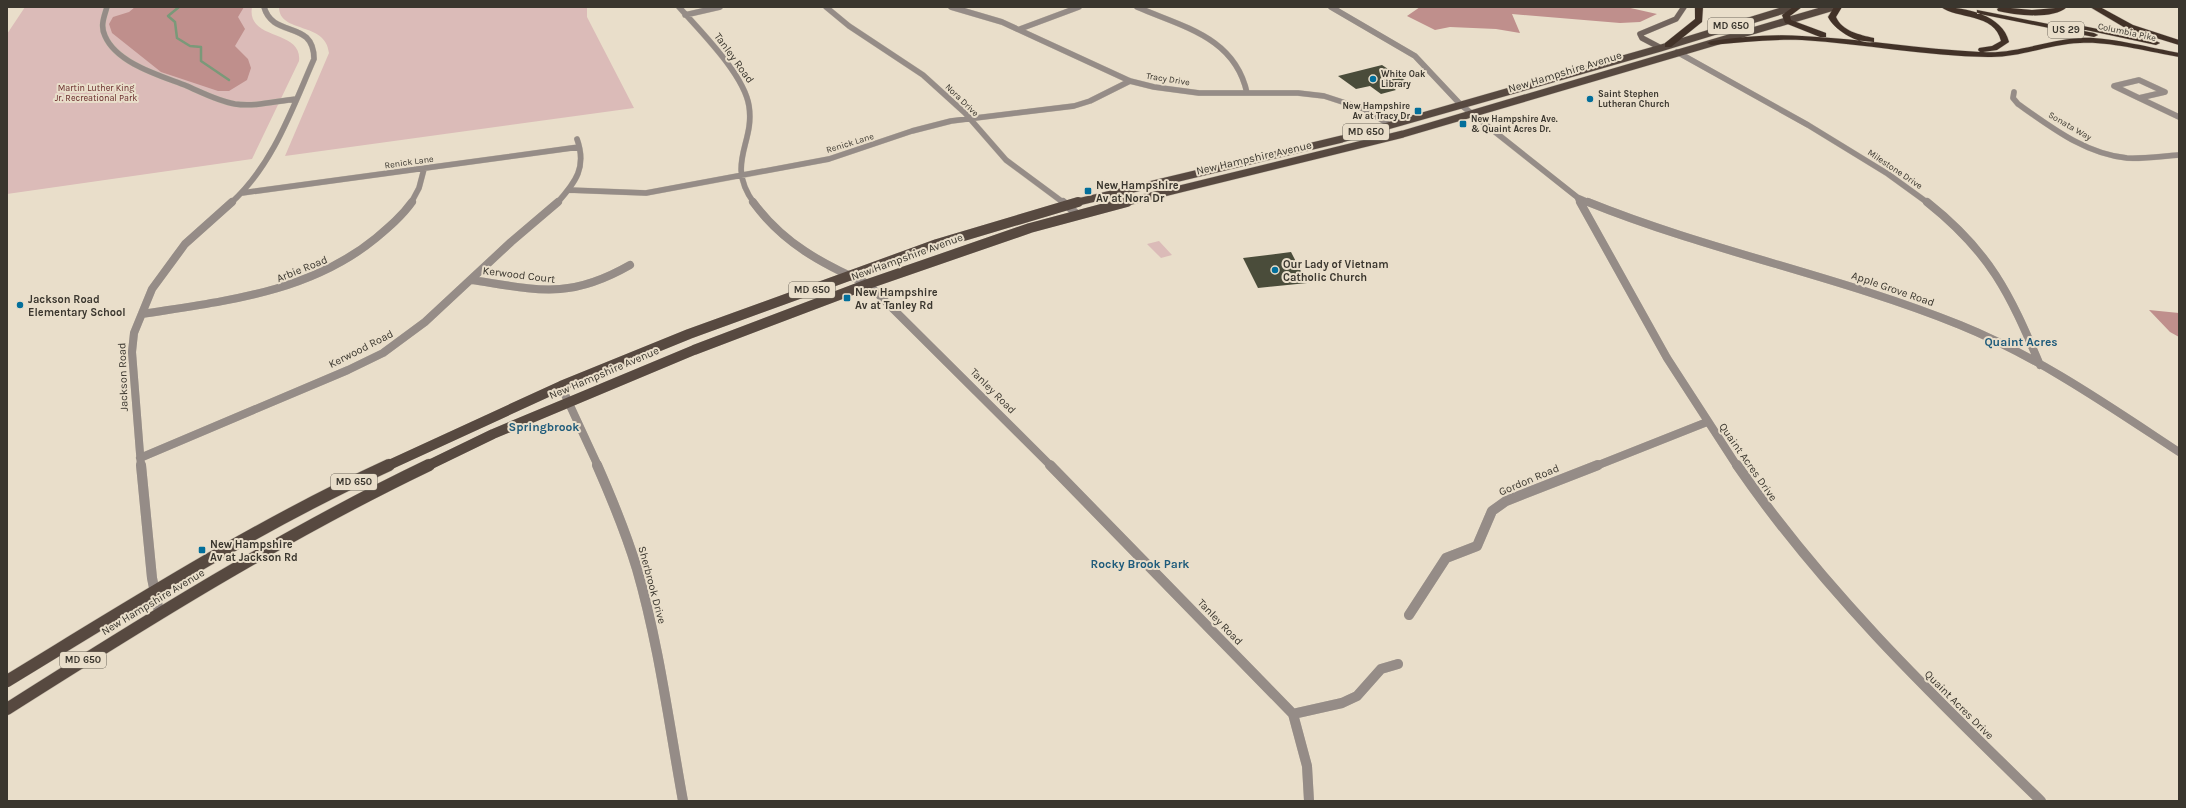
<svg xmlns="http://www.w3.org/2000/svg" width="2186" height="808" viewBox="0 0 2186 808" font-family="Karla,sans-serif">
<rect width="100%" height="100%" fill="#e9deca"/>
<path fill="#dbbbb8" d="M25,7H252C246,41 303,29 299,61L252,159L7,194V34Z
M279,7H587V17L634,108L285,156L329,53C326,21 279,34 279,7Z
M1159,241L1172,255L1161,258L1147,244Z"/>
<path fill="#bf8f8c" d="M135,7H244L238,17L245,29L235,46L248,59L251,68L247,80L229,91H218L161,72L112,33L109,24L113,17L129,12Z
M1420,7H1626L1657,14L1640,22L1620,23L1512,14L1520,33L1496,29L1450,27L1435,30L1407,16Z
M2149,310L2179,313V337L2170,332Z"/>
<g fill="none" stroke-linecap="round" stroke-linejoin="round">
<path stroke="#7a9979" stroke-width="2.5" d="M179,7L168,16L175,22L177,38L190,46L201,47V61L229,80"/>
</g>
<path fill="#4a4c3a" d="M1382,65L1409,83L1392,87L1396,90L1381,94L1370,86L1356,89L1338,76Z
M1291,252L1307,283L1258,288L1243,258Z"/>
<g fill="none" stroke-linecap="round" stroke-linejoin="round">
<defs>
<path id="street-far2" d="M107,7C104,17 100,26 105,36C117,64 162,76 187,86C203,93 218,101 235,104C255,107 276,101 296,99
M679,7C700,31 744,74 749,106C755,144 725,163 754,203
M826,7L849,26L923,75L965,113L1006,160L1064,203
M951,7L1002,22L1130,81L1154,87L1199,93H1298L1324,96L1364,109L1390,125
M1137,7C1183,27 1235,37 1247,93
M1331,7L1415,56L1461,105L1577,197L1580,203
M685,15L720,7
M1020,29L1079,7
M1677,52L1808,125L1888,174L1928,203
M2139,80L2165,92L2139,98L2114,86Z
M2014,92L2013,98L2018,104C2051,127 2085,154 2127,158C2144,159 2162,156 2179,155
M2139,98L2179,117
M568,190L646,193L829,159L912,131L951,121L1074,106L1090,101L1130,81
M242,193L579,147
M1577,197L1591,203
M231,203C273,165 292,109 314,59C314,19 273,39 264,7
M411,203L419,188L424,169
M557,203C576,182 587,167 577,139"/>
<path id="street-far1" d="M753,202C783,243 822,264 868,284L1051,466
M1063,202L1078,215
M1580,202L1667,358L1737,466
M1588,202C1709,251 1839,276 1960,325C2039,357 2109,406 2179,452
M1927,202C1990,252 2009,292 2040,365
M472,280C538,290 569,300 630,265
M142,314C224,301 309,293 376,238C389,227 402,216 412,202
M561,386L598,466
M140,458L348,370L383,353L425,322L511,242L558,202
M141,466L132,352L134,333L152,289L185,244L232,202
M1596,466L1707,422"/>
<path id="street" d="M141,465L152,578L159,612
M597,465C612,499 626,533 637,569C659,645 669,724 683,801
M1050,465L1293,714L1307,766L1309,801
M1737,465C1823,590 1932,695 2041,801
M1409,615L1446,558L1477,546L1492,511L1506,501L1598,465
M1293,714L1342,703L1357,696L1381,669L1398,664"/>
<path id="secondary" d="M1661,48L1642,38L1640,34L1676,19L1684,7"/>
<path id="primary-far2" d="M1074,203L1342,139L1661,48L1794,7
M1123,203L1403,134L1834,7"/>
<path id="primary-far1" d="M387,466L561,386L689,334L937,244L1078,202
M427,466L493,434L694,350L868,284L1030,228L1127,202"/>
<path id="primary" d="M7,681C132,605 256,526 389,465
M7,709C144,622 283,535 429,465"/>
<path id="highway" d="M1695,7H1703L1702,22L1671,47H1665V43L1695,19Z
M1793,7H1802L1790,16L1791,20L1826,33V37H1820L1785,23L1782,15Z
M1834,7H1842L1836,17C1842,31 1860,35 1874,38V42C1859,45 1834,30 1828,17Z
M1941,7C1965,7 2003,15 2009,42L1997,50L1983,52C2016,54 2047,40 2079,38C2106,36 2151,48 2179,53V57C2150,52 2109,41 2080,43C2049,44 2020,58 1988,57C1926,56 1864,44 1802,40C1771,39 1741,42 1711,45L1707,43L1711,41C1741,37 1772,34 1802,36C1862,39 1921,49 1980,52L1978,50L1979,48L1992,46L2001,41C1995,13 1956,19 1941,7Z
M2000,7L2032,10L2067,7C2053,20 2015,15 1998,11L1997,9Z
M2090,7H2100L2133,25L2179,40V45L2127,29Z
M1977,10L2094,33L2098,35L2094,37L1980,14H1977Z
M2083,26L2156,41L2160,43L2156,45L2086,30H2083Z"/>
</defs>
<use href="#street-far2" stroke="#c6bcab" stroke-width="6"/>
<use href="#street-far1" stroke="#c6bcab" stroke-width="8"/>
<use href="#street" stroke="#c6bcab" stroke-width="10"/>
<use href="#secondary" stroke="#c6bcab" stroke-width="6"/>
<use href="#primary-far2" stroke="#c6bcab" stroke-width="8"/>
<use href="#primary-far1" stroke="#c6bcab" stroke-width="10"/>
<use href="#primary" stroke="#c6bcab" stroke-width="13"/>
<use href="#highway" stroke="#c6bcab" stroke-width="1"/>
<use href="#street-far2" stroke="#958c87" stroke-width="5.5"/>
<use href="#street-far1" stroke="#958c87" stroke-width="8"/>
<use href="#street" stroke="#958c87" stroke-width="10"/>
<use href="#secondary" stroke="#71645d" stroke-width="5.5"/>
<use href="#primary-far2" stroke="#574940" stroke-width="7"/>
<use href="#primary-far1" stroke="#574940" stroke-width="10"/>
<use href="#primary" stroke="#574940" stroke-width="12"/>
<use href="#highway" fill="#423228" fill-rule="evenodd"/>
</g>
<g fill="#036f9b" stroke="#e9deca" stroke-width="1.5">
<circle cx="1373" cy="79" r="4"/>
<circle cx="1590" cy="99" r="4"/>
<rect x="1414" y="107" width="8" height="8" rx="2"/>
<rect x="1459" y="120" width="8" height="8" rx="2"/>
<rect x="1084" y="187" width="8" height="8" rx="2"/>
<circle cx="1275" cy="270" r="4"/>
<rect x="843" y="294" width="8" height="8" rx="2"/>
<circle cx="20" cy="305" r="4"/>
<rect x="198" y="546" width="8" height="8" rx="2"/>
</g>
<g text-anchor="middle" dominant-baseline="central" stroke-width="4" stroke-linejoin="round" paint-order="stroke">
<g font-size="9" fill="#3a362e" stroke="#e9deca">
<text transform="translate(2127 32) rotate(12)">Columbia Pike</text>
<text transform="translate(1168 79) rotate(9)">Tracy Drive</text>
<text transform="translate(962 100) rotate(44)">Nora Drive</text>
<text transform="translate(2070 126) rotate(30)">Sonata Way</text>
<text transform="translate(850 143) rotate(-17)">Renick Lane</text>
<text transform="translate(409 162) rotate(-8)">Renick Lane</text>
<text transform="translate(1895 169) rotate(34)">Milestone Drive</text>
</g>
<g font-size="9" font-weight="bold" fill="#3a362e" stroke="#e9deca" text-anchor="start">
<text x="1381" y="74">White Oak<tspan x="1381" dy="10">Library</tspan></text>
<text x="1598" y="94">Saint Stephen<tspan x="1598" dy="10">Lutheran Church</tspan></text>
<text x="1410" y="106" text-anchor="end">New Hampshire<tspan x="1410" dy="10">Av at Tracy Dr</tspan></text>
<text x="1471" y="119">New Hampshire Ave.<tspan x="1471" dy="10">&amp; Quaint Acres Dr.</tspan></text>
</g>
<g font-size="9" fill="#672a29" stroke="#e9deca">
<text x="96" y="88">Martin Luther King<tspan x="96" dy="10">Jr. Recreational Park</tspan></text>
</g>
<g fill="#e9deca" stroke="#6e685d" stroke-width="1">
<rect x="1708" y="18" width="46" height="16" rx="3"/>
<rect x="2048" y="22" width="36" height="16" rx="3"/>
<rect x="1343" y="124" width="46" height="16" rx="3"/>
<rect x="789" y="282" width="46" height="16" rx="3"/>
<rect x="331" y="474" width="46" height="16" rx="3"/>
<rect x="60" y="652" width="46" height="16" rx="3"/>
</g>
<g font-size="10" font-weight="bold" fill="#3a362e">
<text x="1731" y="26">MD 650</text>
<text x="2066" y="30">US 29</text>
<text x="1366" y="132">MD 650</text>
<text x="812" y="290">MD 650</text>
<text x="354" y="482">MD 650</text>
<text x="83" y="660">MD 650</text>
</g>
<g font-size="11" fill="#3a362e" stroke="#e9deca">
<text transform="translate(734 58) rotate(54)">Tanley Road</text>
<text transform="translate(1565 72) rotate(-17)">New Hampshire Avenue</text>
<text transform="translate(1254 158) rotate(-13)">New Hampshire Avenue</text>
<text transform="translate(907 257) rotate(-20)">New Hampshire Avenue</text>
<text transform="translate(302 269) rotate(-22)">Arbie Road</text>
<text transform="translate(519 275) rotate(7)">Kerwood Court</text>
<text transform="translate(1893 289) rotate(19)">Apple Grove Road</text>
<text transform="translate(361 349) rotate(-27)">Kerwood Road</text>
<text transform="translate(604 373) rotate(-23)">New Hampshire Avenue</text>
<text transform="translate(123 377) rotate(-92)">Jackson Road</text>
<text transform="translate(993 391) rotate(45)">Tanley Road</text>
<text transform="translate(1748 462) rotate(55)">Quaint Acres Drive</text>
<text transform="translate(1529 480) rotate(-23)">Gordon Road</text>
<text transform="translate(652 585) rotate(75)">Sherbrook Drive</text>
<text transform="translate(153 602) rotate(-31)">New Hampshire Avenue</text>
<text transform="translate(1220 622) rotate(46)">Tanley Road</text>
<text transform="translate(1959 705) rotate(45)">Quaint Acres Drive</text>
</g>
<g font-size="11" font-weight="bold" fill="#3a362e" stroke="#e9deca" text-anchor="start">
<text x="1096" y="185">New Hampshire<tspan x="1096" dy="13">Av at Nora Dr</tspan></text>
<text x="1283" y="264">Our Lady of Vietnam<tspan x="1283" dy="13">Catholic Church</tspan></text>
<text x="855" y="292">New Hampshire<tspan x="855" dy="13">Av at Tanley Rd</tspan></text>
<text x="28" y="299">Jackson Road<tspan x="28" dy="13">Elementary School</tspan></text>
<text x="210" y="544">New Hampshire<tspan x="210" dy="13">Av at Jackson Rd</tspan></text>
</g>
<g font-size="12" font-weight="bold" fill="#1e5b7b" stroke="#e9deca">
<text x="2021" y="342">Quaint Acres</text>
<text x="544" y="427">Springbrook</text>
<text x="1140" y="564">Rocky Brook Park</text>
</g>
</g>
<rect width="2186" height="808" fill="none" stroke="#3a362e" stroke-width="16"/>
</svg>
